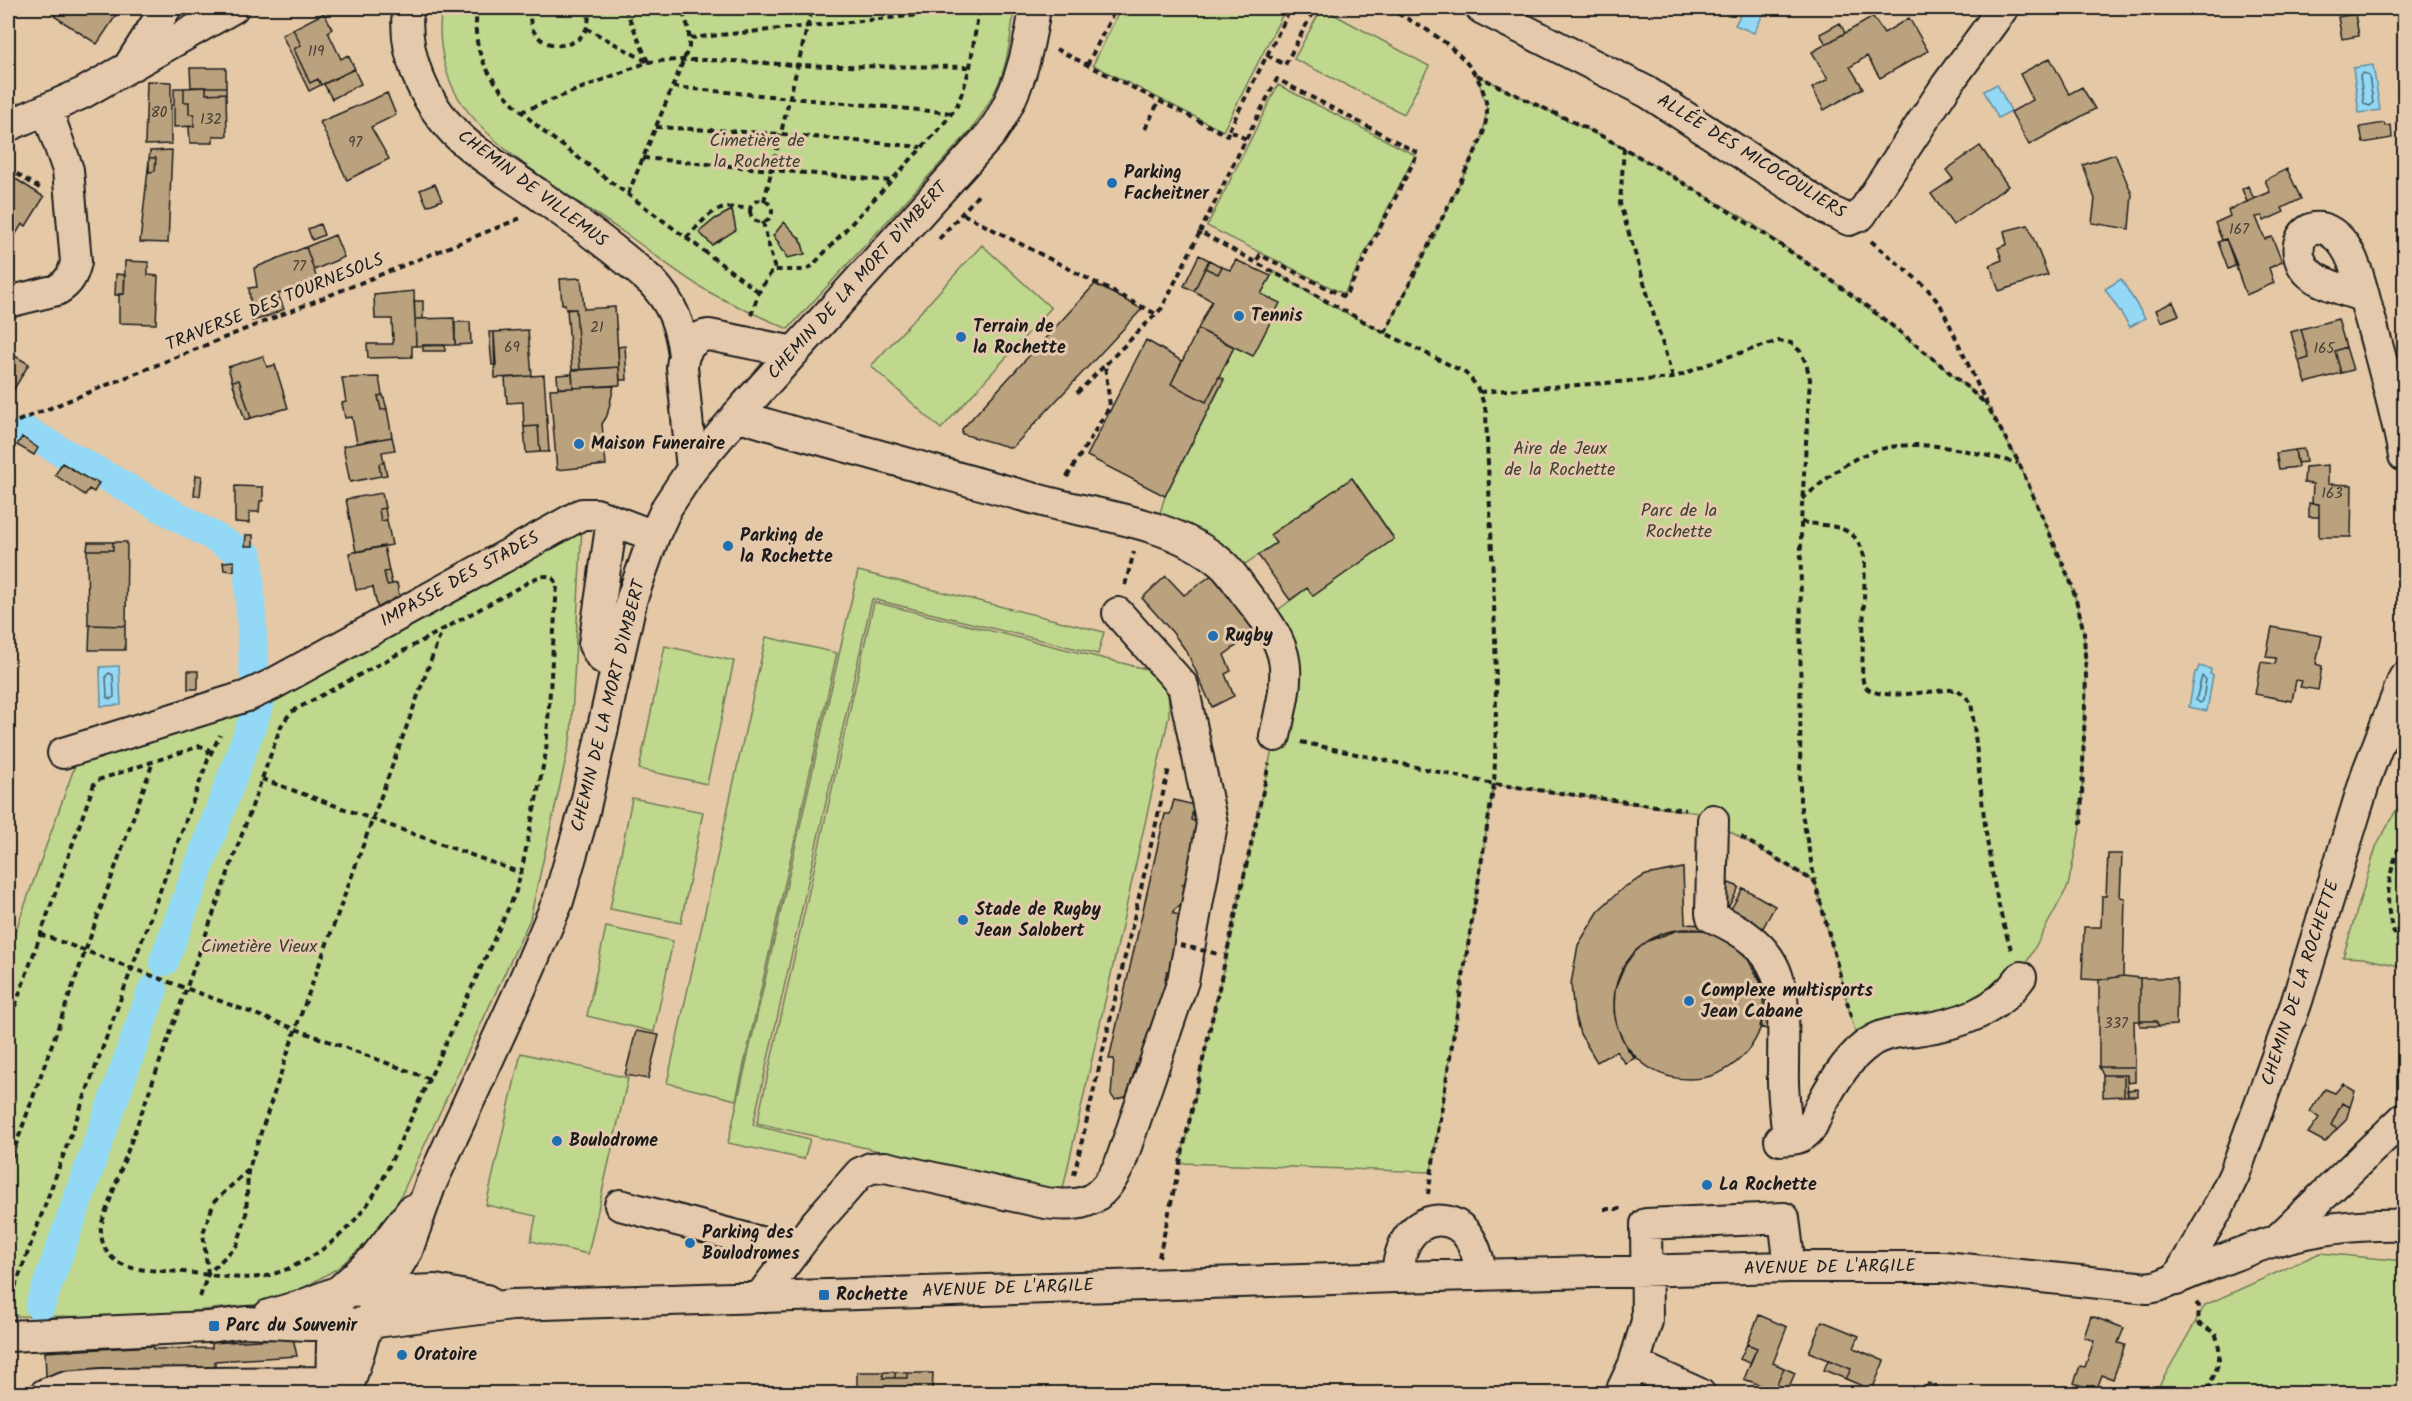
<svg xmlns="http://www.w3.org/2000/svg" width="2412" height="1401" viewBox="0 0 2412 1401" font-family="Kalam,sans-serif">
<rect width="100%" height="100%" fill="#e5c9a6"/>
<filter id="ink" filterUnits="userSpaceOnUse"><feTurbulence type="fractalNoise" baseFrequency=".0167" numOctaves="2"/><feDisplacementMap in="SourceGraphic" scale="12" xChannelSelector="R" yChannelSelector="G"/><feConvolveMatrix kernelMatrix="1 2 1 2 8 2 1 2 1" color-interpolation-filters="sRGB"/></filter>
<g filter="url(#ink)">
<path fill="#bfd88e" stroke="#6e7a55" stroke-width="1.5" d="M442,8H1014C1009,61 1003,86 971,130L788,329C762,317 734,306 709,292C679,275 651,251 623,232C571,196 485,147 455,92C442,67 437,35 442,8Z
M1121,8H1286L1223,131L1093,65Z
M1322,8L1429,66L1404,114L1294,59Z
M1477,75L1624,148L1747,220L1848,292L1946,369L1987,405L2019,463L2071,583L2078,607L2084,633L2086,676L2081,824L2068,886L2013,988L1860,1050L1815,882L1699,813L1494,784L1431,1172L1180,1163L1285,691L1266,619L1307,588L1313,596L1394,538L1352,478L1271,535L1276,543L1230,574L1155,530L1165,496L1224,380L1219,377L1234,347L1253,355L1279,303L1261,294L1271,276L1275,272L1323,301L1385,333L1482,138L1487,109Z
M1278,85L1415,155L1344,294L1207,226Z
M982,245L1051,308L941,429L871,366Z
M582,526L571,736L530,919L399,1200L376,1234L338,1268L300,1290L262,1304L136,1317L8,1316V952L77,760Z
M858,571L1104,632L1098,654L872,599L753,1125L810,1139L804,1159L728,1143Z
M874,602L1150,670C1170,689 1169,689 1169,716L1062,1193L757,1123Z
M766,637L837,653L736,1100L667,1083Z
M665,646L734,661L707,784L639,769Z
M2404,777V967L2363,958L2343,957L2376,847L2401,801Z
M632,798L703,812L681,923L610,909Z
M606,927L673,941L654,1032L587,1016Z
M521,1053L628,1078L588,1254L531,1241L536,1216L486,1205Z
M2320,1253L2404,1261V1393H2155L2205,1305Z"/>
<path fill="#93d8f5" stroke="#638d9e" stroke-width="1.5" d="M1744,8H1766L1754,33L1735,25Z
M2373,65L2380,110L2359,113L2353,68Z
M1997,84L2011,111L1998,118L1984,91Z
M2121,279L2145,318L2130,327L2105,289Z
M119,666L121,705L101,706L100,667Z
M2199,666L2211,669L2210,674L2213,675L2207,711L2189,707L2195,672H2197Z"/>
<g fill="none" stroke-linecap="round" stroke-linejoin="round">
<path stroke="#4c6773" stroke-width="1.5" d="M2363,73L2369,75L2373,103L2370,106L2364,104L2360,76Z
M109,673L113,675L114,697L111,699L107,697L106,676Z
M2202,676L2206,679L2203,701L2200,703L2196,700Z"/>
<path stroke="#93d8f5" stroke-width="30" d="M27,432L248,556L254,672
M164,961L260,702
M40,1306L153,989"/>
</g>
<path fill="#baa27e" stroke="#1c1c1c" stroke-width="1.5" d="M59,8H121L97,44L54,16Z
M324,13L332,29L328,32L341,59L348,55L355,69L321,85L318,79L310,83L294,49L301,45L293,29Z
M2355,14L2359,36L2342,39L2338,17Z
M1873,17L1884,33L1909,18L1928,51L1880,78L1867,56L1850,67L1863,88L1824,110L1812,88L1828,79L1812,52Z
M1840,23L1845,33L1826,44L1820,34Z
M293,29L301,45L294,49L310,83L318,79L321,85L309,91L282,35Z
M2050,58L2069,94L2082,87L2095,109L2029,145L2011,112L2033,100L2020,74Z
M190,68H226V87H191Z
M354,69L361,84L332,99L324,84Z
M147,81L171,82V144L145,145Z
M206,87H226V93L206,94Z
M206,87V94L226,93L227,136H213V143H190L189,127L194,126V114H189V102H184V88Z
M174,88H184V102H189V114H194V126L174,127Z
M387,93L396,115L371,127L389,159L347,180L320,122Z
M2384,123L2385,126L2391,125L2392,138L2363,143L2360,127Z
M1980,146L2008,186L1953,225L1931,194L1953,179L1946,170Z
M172,150L168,243L140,242L150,151Z
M2115,154L2132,194L2129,229L2092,223L2095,199L2083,165Z
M149,158H156L155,171L149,172Z
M2287,169L2301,199L2282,208L2284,212L2264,221L2262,216L2256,217L2265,239L2272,237L2282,262L2269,268L2274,283L2246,295L2226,239L2222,240L2215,223L2230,216L2228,210L2270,192L2265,180Z
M8,174L44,197L26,226L22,224L8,247Z
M435,184L442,200L427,206L420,190Z
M2248,186L2254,199L2247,202L2242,189Z
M732,210L736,230L712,245L699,232L715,219Z
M784,222L801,240L805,254L787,258L784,251H782L778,244L779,243L773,236Z
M320,224L324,235L312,240L308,229Z
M2028,225L2048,275L1999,291L1990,265L2002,260L1998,248L2007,244L2004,231Z
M335,235L344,257L314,270L306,247Z
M2226,239L2237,265L2228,269L2218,242Z
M306,247L317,279L263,300L266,317L252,321L249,288L257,287L254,268Z
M1199,255L1209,260L1194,291L1184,286Z
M1209,260L1222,267L1218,274L1205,268Z
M1236,260L1271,276L1261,294L1280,303L1253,356L1198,329L1212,301L1194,291L1205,268L1218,274L1222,267L1230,270Z
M125,261L148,262V275L158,276L156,324L119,323V294H124Z
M116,274L125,275L124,294L115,295Z
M581,278L584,309L615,307L619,367L580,370L576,309L566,310L565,304H562L560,279Z
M1095,284L1142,309L1012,448L962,434V429Z
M414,291L416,346H412V357L368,358L367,344H393L392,319H375L374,295Z
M278,294L284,309L266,317L263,300Z
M414,301H423V319H415Z
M2173,302L2179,315L2161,322L2156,310Z
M567,309H576L580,370H572Z
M454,318L455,345L416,346L415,319Z
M2338,319L2346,347L2335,351L2341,373L2306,383L2299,361L2309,358L2301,329Z
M455,322H470L471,344L455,345Z
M1198,329L1234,347L1206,402L1171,384Z
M2301,329L2309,358L2299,361L2291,332Z
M528,330L532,376L495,378L494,332Z
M489,332H494L496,365H492Z
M1146,340L1182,361L1171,384L1206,402L1219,377L1224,379L1165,496L1087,456Z
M423,345H445V351H423Z
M625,346L627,380H620L618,347Z
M2346,347L2353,370L2341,373L2335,351Z
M8,352L29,364L14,389L8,385Z
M263,356L267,367L275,365L288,408L251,418L239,380L232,381L228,367Z
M619,367L620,385L573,388L572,370Z
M572,374L573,388H558L557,375Z
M544,375L549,452H540L538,426L524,427L523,402L507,403L505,378Z
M379,377L382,395L378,396L381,410L387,409L392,437L357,443L352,417L345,418L342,403L346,402L342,378Z
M239,380L251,418L245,420L232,381Z
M614,386L607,416L602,424L606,465L557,470L550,389Z
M383,395L387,409L381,410L378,396Z
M538,426L540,452L526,453L524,427Z
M22,437L38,448L34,455L17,445Z
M392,437L395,450L382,452L384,462L379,464L381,476L350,482L343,446Z
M2304,449L2306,462L2297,463L2295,450Z
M2295,450L2298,467L2279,469L2276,453Z
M384,462L387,475L381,476L379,464Z
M62,463L93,482L94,480L99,483L94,492L89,489L85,495L55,475Z
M2328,465V484L2352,485L2351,537H2319V504H2312L2313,484L2304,483L2305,467Z
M196,475L202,476L200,496L194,495Z
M1352,478L1394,539L1313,596L1307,588L1290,600L1258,555L1276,543L1270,535Z
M235,486L263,487V501H260L259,512H249V523L235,522Z
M382,493L385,508L379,509L381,521L387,520L392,545L356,552L346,499Z
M2309,503L2319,504V517H2309Z
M385,508L387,520L381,521L379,509Z
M246,535H253V546H245Z
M88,542H113V550H87Z
M113,542H127L126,626L88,625L87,550H113Z
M384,546L389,571L384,572L387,585L397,583L401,604L379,615L373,587L356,590L349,553Z
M234,561V571L224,570L223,562Z
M389,571L392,584L387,585L384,572Z
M1216,572L1259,629L1224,655L1231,671L1225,674L1234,696L1212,707L1187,652L1173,633L1142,598L1166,576L1184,595Z
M90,625L125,626V650H89Z
M2272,627L2322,636L2316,664L2322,666L2318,690L2300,687L2302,681L2296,680L2292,701L2255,694L2261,662L2275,664L2276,658L2266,657Z
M188,671H198V689H188Z
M1174,800L1194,805L1191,820L1198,822L1194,880L1182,884L1190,893L1186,902L1174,910L1173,913L1185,918L1183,939L1174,940L1178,945L1172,972L1167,971L1165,979L1168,987L1141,1061L1136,1064L1128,1096L1115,1100L1111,1095L1114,1059H1109L1165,814H1170Z
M2108,854H2122L2120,897L2125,898L2123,976L2099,980L2082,979L2084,927H2101L2102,896H2106Z
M1683,868L1685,924L1704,925L1759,958L1773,999V1031L1760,1027L1764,1010L1762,985L1745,954L1722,936L1705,930H1678L1648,941L1635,951L1625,965L1615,989L1614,1011L1617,1027L1628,1050L1635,1058L1625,1063L1616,1051L1597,1062L1580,1034L1574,1013L1571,984L1578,945L1600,909L1624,887L1646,875Z
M1729,883L1739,887L1729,906L1720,901Z
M1743,888L1775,906L1759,935L1728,914Z
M1614 1004a75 75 0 1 1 150 0a75 75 0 1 1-150 0Z
M2123,976L2140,978V1021H2134L2135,1067H2099V980Z
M2140,978H2177L2176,1025L2159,1026L2156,1021H2140Z
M2140,1021H2156L2159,1026H2140Z
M636,1031L659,1035L648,1079L625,1075Z
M2099,1067H2135V1082L2127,1083V1075H2103Z
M2103,1075H2124V1096L2103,1097Z
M2124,1075H2127L2128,1096H2124Z
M2343,1084L2355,1091L2350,1107L2342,1103L2331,1125L2337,1129L2325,1142L2308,1133L2319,1118L2310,1111L2325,1089L2335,1093Z
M2138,1089V1096H2128L2127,1090Z
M2342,1103L2350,1107L2346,1120L2337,1129L2331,1125Z
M1759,1315L1787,1327L1773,1363L1784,1368L1773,1394H1760L1763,1386L1744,1379L1757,1348L1747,1344Z
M2091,1316L2124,1328L2118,1343L2125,1345L2113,1379L2102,1375L2096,1391L2074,1383L2080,1366L2085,1367L2094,1341L2084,1337Z
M1822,1321L1859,1336L1854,1348L1884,1361L1872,1390L1846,1379L1851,1369L1809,1352Z
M293,1338L297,1356L215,1361V1371L46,1376L45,1352L153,1346V1349L212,1348V1343Z
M1747,1344L1757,1348L1750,1363L1740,1359Z
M1828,1360L1851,1369L1846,1379L1824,1370Z
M1784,1368L1795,1373L1786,1394H1773Z
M8,1370H10L11,1394H8Z
M857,1372H883V1378H908V1373H933L932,1394H857Z
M883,1372H895V1378H883Z
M895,1372L908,1373V1378H895Z
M1928,1383L1955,1394H1923Z"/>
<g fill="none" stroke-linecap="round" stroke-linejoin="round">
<defs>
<path id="minor" d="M408,8C403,53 422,98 454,132C477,155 508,173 535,192C574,220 615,249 651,281C672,303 680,324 684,355
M1481,8L1647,92L1830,211L1849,220L1861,215L1946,86L2003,8
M129,66L166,8
M8,126L83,93L233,8
M2364,297C2348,291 2331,287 2317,279C2279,257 2306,203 2341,241C2357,259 2364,299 2371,322C2383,367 2396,411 2404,456
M8,302L57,290C69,283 73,275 76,262L68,170L47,110
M737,415C783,430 830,442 877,455C935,471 993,488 1051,503C1107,517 1175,524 1221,563C1232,572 1240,587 1249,598C1294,654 1290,668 1275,736
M692,469L682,367C683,351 692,337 709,335L794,352
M612,520L594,645L601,657L617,667
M63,753L247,696L271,685L582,514H596L654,536
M1713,820L1711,913L1712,917C1793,952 1783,993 1783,1070C1782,1093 1786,1116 1788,1139
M1780,1140C1788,1139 1799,1140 1806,1133C1814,1127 1816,1114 1821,1105C1832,1084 1848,1057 1869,1043C1883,1033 1900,1032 1917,1030C1958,1024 1996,1013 2021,977
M620,1205L794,1251
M2276,1241L2404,1118
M1396,1277C1398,1265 1400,1252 1406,1241C1421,1215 1455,1213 1470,1239C1477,1250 1479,1263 1482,1275
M2176,1280L2216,1212L2234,1175L2296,1004L2368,771L2404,678
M339,1291L374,1259L412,1210
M760,1297L815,1224L860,1173L871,1168L885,1167L1045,1203C1085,1208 1101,1202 1120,1164L1183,981L1212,824L1183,686L1118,613
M269,1315L303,1305L339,1291L382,1292L435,1290L486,1300
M8,1336L208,1327L246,1322L308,1325L368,1323L512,1305L1396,1277L1790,1267H1944L2148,1288L2158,1286C2198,1271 2237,1252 2278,1240C2320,1228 2361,1224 2404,1225
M1634,1364L1700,1394
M45,1394L64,1387L102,1384L331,1382
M331,1394L332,1344L337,1306
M346,1394L368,1323L382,1292L407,1251L430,1186L520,990L558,901L584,812L632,598L654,536L667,507L692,469L746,405L991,134C1018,95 1028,54 1035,8
M1620,1394L1634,1364L1647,1321L1646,1224L1784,1218L1790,1267"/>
</defs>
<use href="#minor" stroke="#1c1c1c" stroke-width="34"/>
<path stroke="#1c1c1c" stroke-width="4" stroke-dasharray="6 4.5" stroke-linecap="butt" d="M478,8C466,63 506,98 544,132L759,292
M531,8C521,57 597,58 588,8
M625,8L648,62
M586,28L648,62
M690,38L979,9
M1056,49L1227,135L1229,130L1246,139L1200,232
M1267,55L1285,65L1315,8
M1087,65L1116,8
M1477,75C1526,102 1579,122 1627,150C1755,223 1875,305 1986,404
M673,87L952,113
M521,112L648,62C697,57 746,62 795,65C853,67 912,66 970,67
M656,127L781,134L921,147
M1145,129L1159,101
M1229,130L1291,8
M1246,139L1277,79L1418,153L1345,297L1260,255L1256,262
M1624,148L1620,204L1673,378
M643,158L891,181
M8,168L41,189
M628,194L689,47V29L681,8
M750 211a11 11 0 1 1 22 0a11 11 0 1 1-22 0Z
M764,201L812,8
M963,214L1156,314
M763,222L775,270
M686,238C710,214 714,203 750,209
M939,239L980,193
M1871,241L1926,287L1941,306L1987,405L2019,463L2071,583L2078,607L2084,633L2086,676L2081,824
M751,315L759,292L770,274L775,270H805L812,266L942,126L957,106L964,87L970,67L979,8
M1385,333L1482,138C1484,129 1487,119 1487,110C1483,58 1428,29 1387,8
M1480,392L1673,378L1724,358L1779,341L1791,343L1800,351L1806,363L1810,379L1801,522L1800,803L1815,882
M1077,393L1104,366
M8,425L521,218
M1067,477L1110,406L1105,365L1162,308L1200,232L1385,333L1464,372C1477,383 1482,396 1486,412C1490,535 1500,660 1494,784L1428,1194
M1802,499C1819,486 1837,468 1857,458C1908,432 1966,451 2018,463
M1801,522C1833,527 1858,523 1865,561L1862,676C1863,679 1863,683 1864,685C1876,704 1938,688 1958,690L1971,702C1982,785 1985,873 2012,952
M1125,585L1134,552
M1301,742L1494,784L1686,810
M210,755L220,735
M262,779L521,873
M1741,837L1815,882L1852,1020
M2404,838C2386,871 2380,919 2404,950
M40,934L430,1079
M2398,942L2404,936
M8,1026L94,784L98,780L200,746L208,749L209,757L14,1290L8,1297
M8,1167L153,762
M1074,1175L1169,768
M1604,1209H1622
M1159,1257L1269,764
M208,1274L203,1233L214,1202L247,1171
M200,1297L208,1274L237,1245L246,1217L248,1171L296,1028L442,630L536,578C546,575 553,574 557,585L546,752L521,873L515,894L382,1181C359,1224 319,1261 270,1275C246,1282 208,1274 183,1272C167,1271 149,1271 133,1268C128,1267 121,1264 116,1261C104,1252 100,1239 101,1225L281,726L291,712L442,630
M2196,1303L2199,1306L2198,1323L2215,1333C2225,1359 2216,1370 2205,1394"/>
<use href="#minor" stroke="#e5c9ac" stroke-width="30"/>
<path stroke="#1c1c1c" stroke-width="4" stroke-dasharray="6 4.5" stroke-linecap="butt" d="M1180,945L1218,954"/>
</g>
</g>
<g fill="#1f6fb2" stroke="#e5c9ac" stroke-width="2">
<circle cx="1112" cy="183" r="6"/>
<circle cx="1239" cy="316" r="6"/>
<circle cx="961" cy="337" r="6"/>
<circle cx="579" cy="444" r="6"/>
<circle cx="728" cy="546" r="6"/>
<circle cx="1213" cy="636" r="6"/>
<circle cx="963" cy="920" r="6"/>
<circle cx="1689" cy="1001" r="6"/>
<circle cx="557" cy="1141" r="6"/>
<circle cx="1707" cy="1185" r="6"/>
<circle cx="690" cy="1243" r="6"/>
<rect x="818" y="1289" width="12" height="12" rx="3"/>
<rect x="208" y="1320" width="12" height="12" rx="3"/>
<circle cx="402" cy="1355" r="6"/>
</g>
<g text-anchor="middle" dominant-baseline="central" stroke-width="6" stroke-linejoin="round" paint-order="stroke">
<g font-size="15" fill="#443e34">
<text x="316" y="52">119</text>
<text x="159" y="113">80</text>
<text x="211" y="120">132</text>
<text x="355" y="143">97</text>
<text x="2239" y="230">167</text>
<text x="299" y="267">77</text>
<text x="597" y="328">21</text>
<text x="512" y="348">69</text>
<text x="2324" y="349">165</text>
<text x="2332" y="494">163</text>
<text x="2116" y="1024">337</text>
</g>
<g font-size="18" fill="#3d4233" stroke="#e5c9ac">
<text x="757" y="141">Cimetière de<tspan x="757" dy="21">la Rochette</tspan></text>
<text x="1560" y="449">Aire de Jeux<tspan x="1560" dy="21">de la Rochette</tspan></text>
<text x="1679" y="511">Parc de la<tspan x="1679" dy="21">Rochette</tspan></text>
<text x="259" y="947">Cimetière Vieux</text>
</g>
<g font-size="18" fill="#1c1c1c" stroke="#e5c9ac">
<text transform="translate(1751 157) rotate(32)">ALLÉE DES MICOCOULIERS</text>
<text transform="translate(532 189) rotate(37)">CHEMIN DE VILLEMUS</text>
<text transform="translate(858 281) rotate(-48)">CHEMIN DE LA MORT D'IMBERT</text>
<text transform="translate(275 303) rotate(-22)">TRAVERSE DES TOURNESOLS</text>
<text transform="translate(460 580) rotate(-29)">IMPASSE DES STADES</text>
<text transform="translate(609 706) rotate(-76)">CHEMIN DE LA MORT D'IMBERT</text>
<text transform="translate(2301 983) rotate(-72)">CHEMIN DE LA ROCHETTE</text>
<text transform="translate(1830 1268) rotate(-1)">AVENUE DE L'ARGILE</text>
<text transform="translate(1008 1289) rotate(-2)">AVENUE DE L'ARGILE</text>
</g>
<g font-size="18" font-weight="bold" fill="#1c1c1c" stroke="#e5c9ac" text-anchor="start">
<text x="1124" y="173">Parking<tspan x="1124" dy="21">Facheitner</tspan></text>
<text x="1251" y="316">Tennis</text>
<text x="973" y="327">Terrain de<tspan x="973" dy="21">la Rochette</tspan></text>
<text x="591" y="444">Maison Funeraire</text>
<text x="740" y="536">Parking de<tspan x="740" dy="21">la Rochette</tspan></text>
<text x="1225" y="636">Rugby</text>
<text x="975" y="910">Stade de Rugby<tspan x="975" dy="21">Jean Salobert</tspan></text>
<text x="1701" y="991">Complexe multisports<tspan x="1701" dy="21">Jean Cabane</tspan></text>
<text x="569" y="1141">Boulodrome</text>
<text x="1719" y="1185">La Rochette</text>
<text x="702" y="1233">Parking des<tspan x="702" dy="21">Boulodromes</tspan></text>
<text x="836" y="1295">Rochette</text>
<text x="226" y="1326">Parc du Souvenir</text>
<text x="414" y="1355">Oratoire</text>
</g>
</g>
<rect width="2412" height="1401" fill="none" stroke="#e5c9ac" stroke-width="30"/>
<rect x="15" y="15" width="2382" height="1371" fill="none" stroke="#1c1c1c" stroke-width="2" filter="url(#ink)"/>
</svg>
